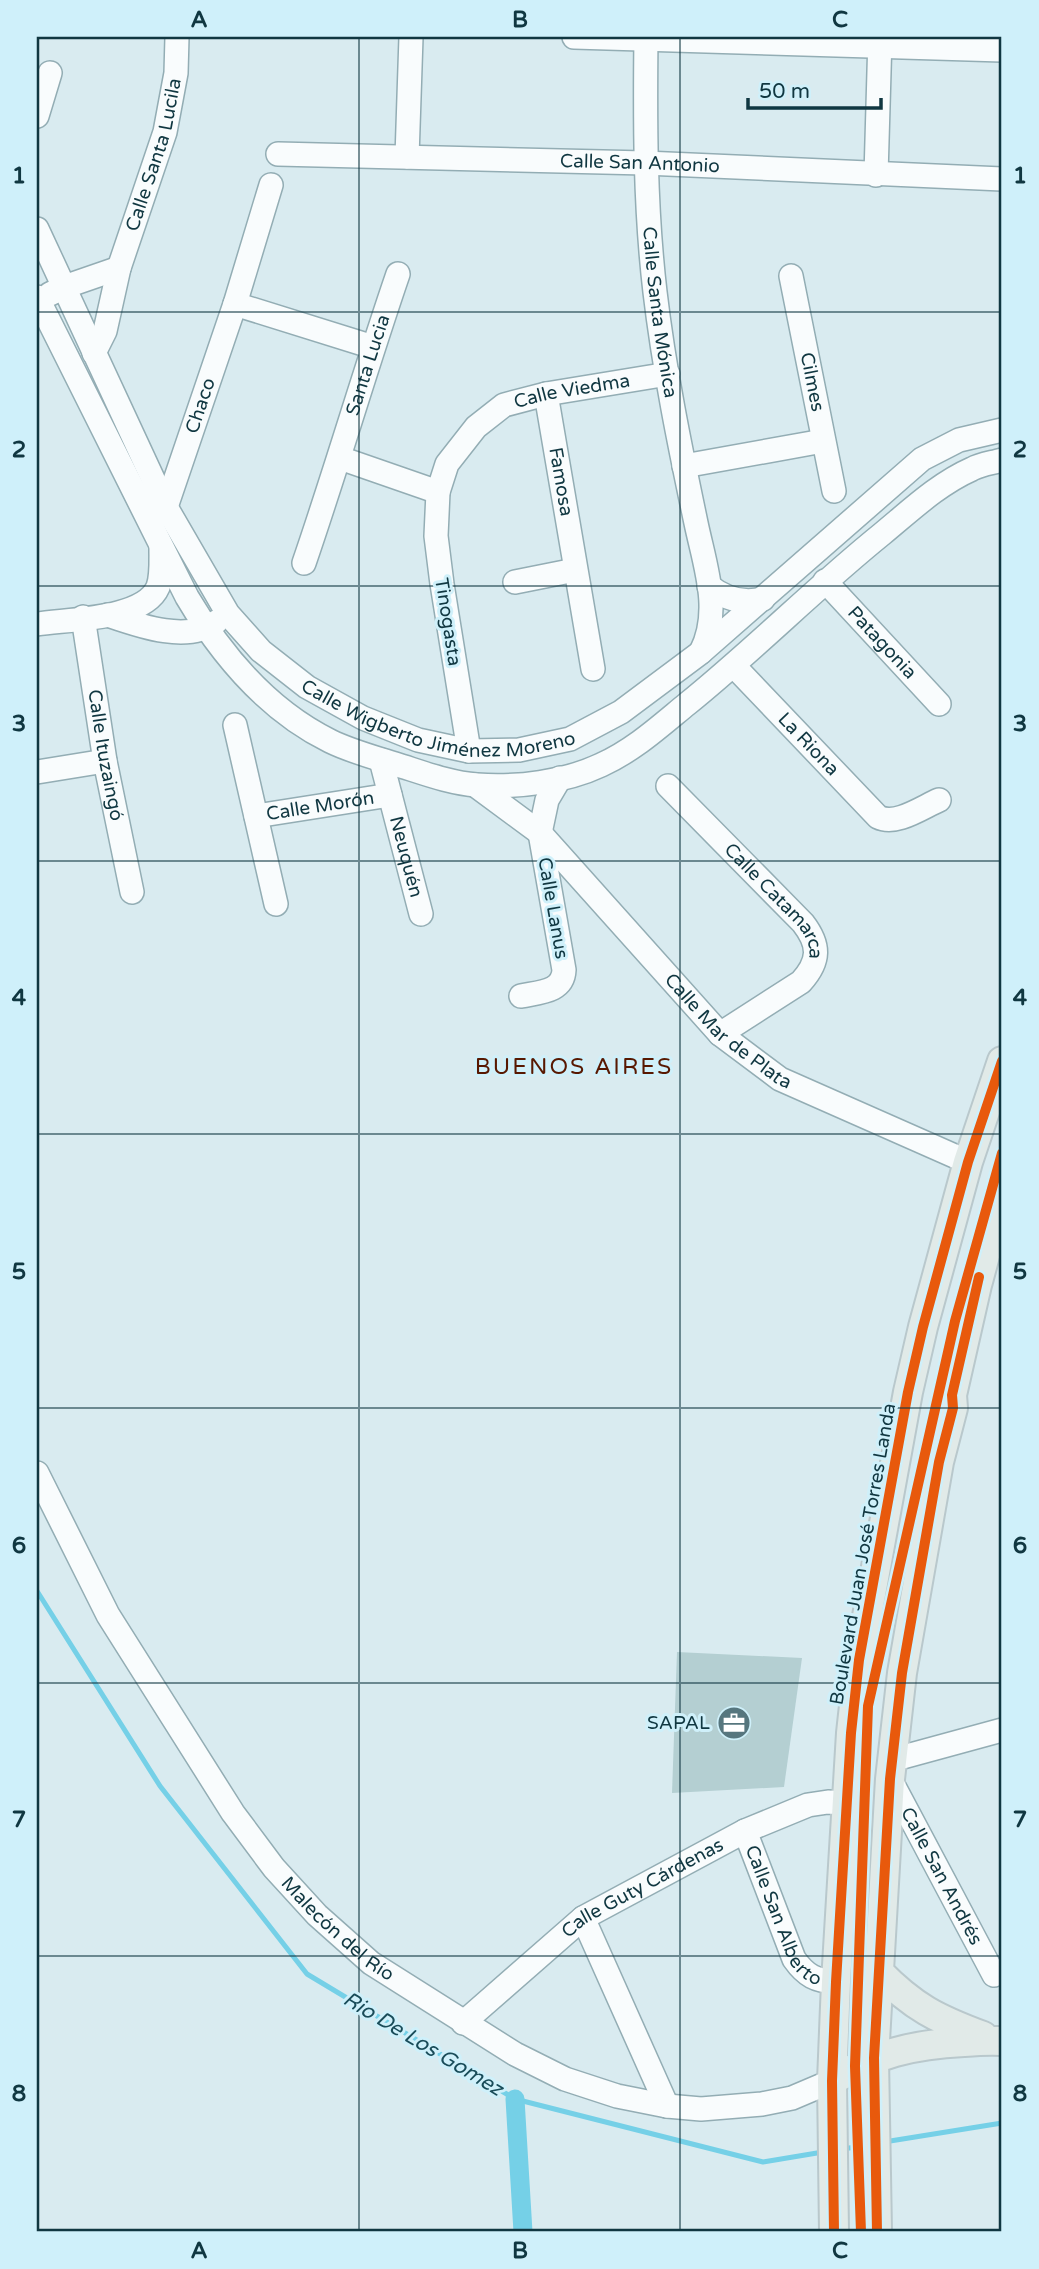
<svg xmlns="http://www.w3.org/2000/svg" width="1039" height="2269" viewBox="0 0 1039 2269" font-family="'Varela Round',sans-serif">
<rect width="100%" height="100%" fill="#d9ebf0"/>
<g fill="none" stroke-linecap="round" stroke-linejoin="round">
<path stroke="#75d0e7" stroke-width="5" d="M37,1591L160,1786L307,1974L515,2099L763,2162L823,2152
M884,2142L1002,2123
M843,2149L868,2145"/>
<path stroke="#75d0e7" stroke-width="19" d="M515,2099L523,2232"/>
</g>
<path fill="#b4cfd2" d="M677,1652L802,1658L784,1787L672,1793Z"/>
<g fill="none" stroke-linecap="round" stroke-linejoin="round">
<defs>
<g id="minor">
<path d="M574,37L1002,50"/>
<path id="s1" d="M646,37C645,122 645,207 655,292C664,369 680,447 696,523C705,566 722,611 701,652"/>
<path d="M37,116L50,73"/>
<path id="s2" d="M278,154L645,163L1002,179"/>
<path d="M407,157L411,37"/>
<path d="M876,175L880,37"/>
<path id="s3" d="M37,229L166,507L228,614L261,651L307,687L363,718L418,740L469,751L519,750L570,739L621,712L700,653L922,459L959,440L1002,430"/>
<path id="s4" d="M791,276L834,491"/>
<path d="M50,294L64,287L119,268"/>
<path d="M37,297L187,597C222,656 267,710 330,741C350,751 373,757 395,764C421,772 449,783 477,785C516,788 565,782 601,765C634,750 659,727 687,704C754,650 815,588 882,534C910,511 938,484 972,469C981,464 992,463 1002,460"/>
<path d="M235,304L373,347"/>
<path id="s5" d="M94,353L105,331L119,268L165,132L176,73L177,37"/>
<path id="s6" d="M546,394L593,669"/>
<path d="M340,458L438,492"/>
<path d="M684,466L823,441"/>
<path id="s7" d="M166,507L235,304L271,185"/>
<path id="s8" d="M304,563C337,467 365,370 398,274"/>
<path id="s9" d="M825,581L939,704"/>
<path d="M515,582L575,570"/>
<path d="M709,586C725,599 742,604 763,599"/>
<path d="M108,615C140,626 187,643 216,622"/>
<path id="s10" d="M83,617L105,761L132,892"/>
<path d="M37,624C68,619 144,620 158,587C162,576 161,561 161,549"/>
<path id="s11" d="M734,666L878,817C896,826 921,808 939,800"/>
<path d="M235,725L276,904"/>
<path id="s12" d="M469,751L442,584L436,536L438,492L447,464L476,427L504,405L546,394L668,374"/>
<path id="s13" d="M381,760L421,914"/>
<path d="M37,772L105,761"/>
<path id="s14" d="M475,785L540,833L720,1034L780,1079L968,1162"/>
<path id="s15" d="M668,786L803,923C820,945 820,961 801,982L720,1034"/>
<path id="s16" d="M256,816L390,795"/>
<path d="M521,996C540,992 563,992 564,970L540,833L547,800L560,778"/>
<path id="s17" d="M37,1473L108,1615L233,1813L274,1868L317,1915L371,1963L515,2054L565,2079L617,2096L667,2106L701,2109L762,2104L792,2098L832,2081"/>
<path d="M892,1760L1002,1730"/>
<path id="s18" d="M890,1779L994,1975"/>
<path id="s19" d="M745,1831L794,1959C806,1976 816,1981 836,1982"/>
<path d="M583,1918L667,2106"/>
<path id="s20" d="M463,2023L583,1918L745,1831L808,1805L828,1802L847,1803"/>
</g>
<path id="major" d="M879,1972C913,2007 937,2019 983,2036
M832,2081C873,2054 915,2044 964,2042C977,2041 990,2040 1002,2041
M834,2232L832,2081L836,1982L851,1733L859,1660L908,1392L923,1327L968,1162L1002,1061
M877,2232L874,2058L890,1779L902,1673L939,1462L953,1408L952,1395L977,1285L1002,1193"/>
</defs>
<use href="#minor" stroke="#93adb4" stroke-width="26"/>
<use href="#major" stroke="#b9c8cc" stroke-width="32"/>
<use href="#minor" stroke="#f9fcfd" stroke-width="23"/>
<use href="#major" stroke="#e1eae8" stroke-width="28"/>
<defs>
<path id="cycleway" d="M834,2232L832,2081L836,1982L851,1733L859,1660L908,1392L923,1327L968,1162L1002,1061
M861,2232L855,2066L868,1706L955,1321L1002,1153
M877,2232L874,2058L890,1779L902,1673L939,1462L953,1408L952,1395L979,1277"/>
</defs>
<use href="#cycleway" stroke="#cff0fa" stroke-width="15"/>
<use href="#cycleway" stroke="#e8590c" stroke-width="10"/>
</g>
<path fill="none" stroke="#103741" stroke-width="2" stroke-opacity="0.55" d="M359,37V2232M680,37V2232M37,312H1002M37,586H1002M37,861H1002M37,1134H1002M37,1408H1002M37,1683H1002M37,1956H1002"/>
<defs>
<symbol id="office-disc" viewBox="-11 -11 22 22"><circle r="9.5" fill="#56767e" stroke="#cff0fa"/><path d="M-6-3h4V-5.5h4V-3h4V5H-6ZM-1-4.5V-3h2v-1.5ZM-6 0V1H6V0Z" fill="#fff"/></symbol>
</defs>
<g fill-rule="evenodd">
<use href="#office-disc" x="715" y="1704" width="38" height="38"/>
</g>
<g text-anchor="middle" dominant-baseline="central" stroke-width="6" stroke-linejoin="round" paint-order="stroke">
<g font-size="19" fill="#103741" stroke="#cff0fa">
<text stroke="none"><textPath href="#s5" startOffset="208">Calle Santa Lucila</textPath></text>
<text stroke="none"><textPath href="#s2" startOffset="362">Calle San Antonio</textPath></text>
<text stroke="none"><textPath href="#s1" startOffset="276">Calle Santa Mónica</textPath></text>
<text stroke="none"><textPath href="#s8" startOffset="208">Santa Lucia</textPath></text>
<text stroke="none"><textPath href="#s4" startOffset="108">Cilmes</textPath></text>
<text stroke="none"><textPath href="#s12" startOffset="443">Calle Viedma</textPath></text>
<text stroke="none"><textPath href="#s7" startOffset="107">Chaco</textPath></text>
<text stroke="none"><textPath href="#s6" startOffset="89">Famosa</textPath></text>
<text transform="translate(448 622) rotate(81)">Tinogasta</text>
<text stroke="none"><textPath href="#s9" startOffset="84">Patagonia</textPath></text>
<text stroke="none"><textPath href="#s3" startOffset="677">Calle Wigberto Jiménez Moreno</textPath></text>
<text stroke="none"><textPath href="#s11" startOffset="108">La Riona</textPath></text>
<text stroke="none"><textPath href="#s10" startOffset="140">Calle Ituzaingó</textPath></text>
<text stroke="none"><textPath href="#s16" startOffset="65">Calle Morón</textPath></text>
<text stroke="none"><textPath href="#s13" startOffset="100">Neuquén</textPath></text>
<text stroke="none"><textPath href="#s15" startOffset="158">Calle Catamarca</textPath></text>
<text transform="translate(553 908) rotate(80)">Calle Lanus</text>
<text stroke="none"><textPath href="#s14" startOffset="355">Calle Mar de Plata</textPath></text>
<text transform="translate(863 1554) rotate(-80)">Boulevard Juan José Torres Landa</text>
<text stroke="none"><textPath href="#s18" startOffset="110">Calle San Andrés</textPath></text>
<text stroke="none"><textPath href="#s20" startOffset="226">Calle Guty Cárdenas</textPath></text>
<text stroke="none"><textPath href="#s19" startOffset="94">Calle San Alberto</textPath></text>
<text stroke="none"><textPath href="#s17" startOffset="550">Malecón del Río</textPath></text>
</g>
<g font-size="19" fill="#103741" stroke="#cff0fa" text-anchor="end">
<text x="710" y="1723">SAPAL</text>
</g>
<g font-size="21" font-style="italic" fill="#194c59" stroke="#cff0fa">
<text transform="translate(423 2044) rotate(31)">Rio De Los Gomez</text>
</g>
<g font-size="23" letter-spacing="2" fill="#581801" stroke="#cff0fa">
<text x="574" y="1067">BUENOS AIRES</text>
</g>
</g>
<rect width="1039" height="2269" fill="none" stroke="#cff0fa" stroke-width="77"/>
<path d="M748 98v10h133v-10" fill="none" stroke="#103741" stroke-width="3.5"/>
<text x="759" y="98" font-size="21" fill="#103741" stroke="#cff0fa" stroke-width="5" paint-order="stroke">50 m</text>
<rect x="38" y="38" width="962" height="2192" fill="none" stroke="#103741" stroke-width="2.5"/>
<g font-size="23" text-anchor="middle" font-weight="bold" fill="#103741">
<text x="199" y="27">A</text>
<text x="520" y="27">B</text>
<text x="840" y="27">C</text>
<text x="19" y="183">1</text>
<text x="1020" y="183">1</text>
<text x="19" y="457">2</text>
<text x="1020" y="457">2</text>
<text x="19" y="731">3</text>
<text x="1020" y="731">3</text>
<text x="19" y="1005">4</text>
<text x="1020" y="1005">4</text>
<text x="19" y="1279">5</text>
<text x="1020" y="1279">5</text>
<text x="19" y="1553">6</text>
<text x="1020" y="1553">6</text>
<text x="19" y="1827">7</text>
<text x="1020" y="1827">7</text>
<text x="19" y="2101">8</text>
<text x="1020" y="2101">8</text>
<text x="199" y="2258">A</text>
<text x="520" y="2258">B</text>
<text x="840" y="2258">C</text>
</g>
</svg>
